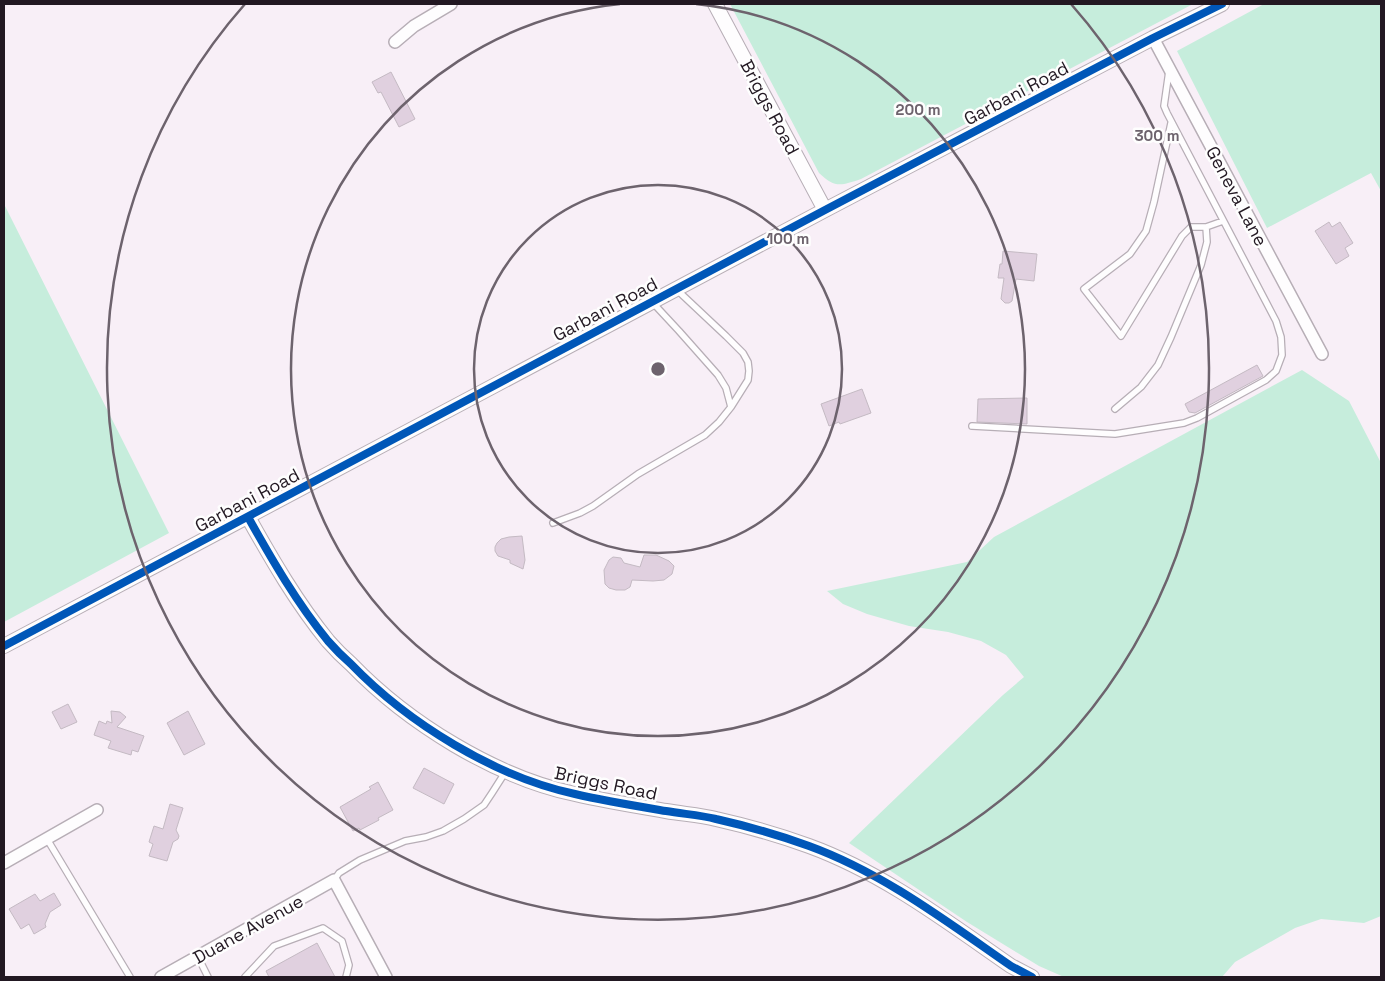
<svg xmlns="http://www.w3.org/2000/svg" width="1385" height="981" viewBox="0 0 1385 981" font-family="'Space Grotesk',sans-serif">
<rect width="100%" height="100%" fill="#f8eff7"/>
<path fill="#c6eddc" d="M730,4H1193L861,179C840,186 835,188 819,173Z
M1264,4H1381V191L1371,173L1267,228L1177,51Z
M4,204L169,533L4,622Z
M1302,370L1349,401L1381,463V916L1364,923L1321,919L1295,928L1235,962L1222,977H1064L1039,966L967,922L849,843L1003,695L1024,677L1006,655L981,641L948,632L909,626L867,614L843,604L827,591L967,562L994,537Z"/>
<path fill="#e0d0df" stroke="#c4bac3" d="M391,72L415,119L399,127L381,92L378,93L372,82Z
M1329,222L1332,227L1340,222L1353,243L1345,248L1349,256L1336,264L1315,231Z
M1003,251L1037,254L1034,281L1016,279L1012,301L1009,303H1005L1001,299L1004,278H998L1000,264H1002Z
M1257,365L1263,376L1195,413L1189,412L1185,404Z
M862,389L871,413L840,424L839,422L829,426L821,404Z
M1027,398V424L977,422L978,399Z
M522,536L525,560L523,569L510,563V560L498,556L495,551V547L497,543L501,539L509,537Z
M644,555H656L669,561L674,566L672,574L664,580L653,581L632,580L630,587L625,590H616L609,588L605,584L604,570L609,560L613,557L621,558L624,563L640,567Z
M68,704L77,722L61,729L52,712Z
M111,711L120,712L126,717L117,727L144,736L138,752L132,750L131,755L108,748L111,741L94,735L99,721L106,724L107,721L112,723Z
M188,711L205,744L184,755L167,723Z
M424,768L454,784L444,804L413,788Z
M378,782L393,810L378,818L379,820L360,830L359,828L353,831L340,807L371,789L369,787Z
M170,804L183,808L176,830L179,836L178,839L173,842L167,861L149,856L153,844L149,842L154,826L163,829Z
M54,893L61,905L50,912L45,924L46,927L34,934L29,924L21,929L9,909L35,894L40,901Z
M317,943L335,977H269L266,971Z"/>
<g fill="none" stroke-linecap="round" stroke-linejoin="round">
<defs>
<path id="service" d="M1171,123L1154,202L1146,231L1130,254L1084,289L1121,336L1182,236L1191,227H1206L1223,221
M676,289L726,336L743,353L748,362L749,371L748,380L731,407
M1115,409L1141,387L1158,365L1171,337L1201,265L1207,242L1206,227
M972,426L1115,434L1184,423L1197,418L1266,380L1276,371L1282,355L1281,337L1276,321L1167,113L1164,106L1169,71
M553,523L580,513L593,506L638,474L705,435L719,422L731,407L726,388L718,375L679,331L653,303
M47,839L130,977
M334,880L339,873L360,860L405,841L426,837L443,831L464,819L484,805L492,793L506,771
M198,957L208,977
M245,977L274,946L323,928L342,941L349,965L346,977"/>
<path id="minor" d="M1153,38L1322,354
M395,42L414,26L451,4
M4,863L97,810
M161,977L334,880L386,977"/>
<path id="tertiary" d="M715,4L825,210
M248,517C272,560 297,603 328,641C335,649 343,657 351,664C408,723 495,777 575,794C605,801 636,806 666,811C683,814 700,815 716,819C747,826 779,835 809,846C883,873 946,921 1011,966L1032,977
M4,646L825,210L1153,38L1222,4"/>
</defs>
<use href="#service" stroke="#b7aeb6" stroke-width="8"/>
<use href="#minor" stroke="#b7aeb6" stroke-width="14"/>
<use href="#tertiary" stroke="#b7aeb6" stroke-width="16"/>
<use href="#service" stroke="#fefdfe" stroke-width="5.5"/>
<use href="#minor" stroke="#fefdfe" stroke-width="11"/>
<use href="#tertiary" stroke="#fefdfe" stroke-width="14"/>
<defs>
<path id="cycleway" d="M248,517C272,560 297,603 328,641C335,649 343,657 351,664C408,723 495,777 575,794C605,801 636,806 666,811C683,814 700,815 716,819C747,826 779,835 809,846C883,873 946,921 1011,966L1032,977
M4,646L825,210L1153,38L1222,4"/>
</defs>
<use href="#cycleway" stroke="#fefefe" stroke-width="11"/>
<use href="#cycleway" stroke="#0057b8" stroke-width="8"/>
</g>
<g fill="none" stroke="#6d636d" stroke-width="2.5">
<circle cx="658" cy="369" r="184"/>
<path d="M696 4A367 367 0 1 1 620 4"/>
<path d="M1071 4A551 551 0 1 1 245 4"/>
</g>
<g text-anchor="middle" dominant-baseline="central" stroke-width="5" stroke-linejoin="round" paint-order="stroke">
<g font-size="18" fill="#221822" stroke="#fefefe">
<text transform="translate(1016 93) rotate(-28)">Garbani Road</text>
<text transform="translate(770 107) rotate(62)">Briggs Road</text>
<text transform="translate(1237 196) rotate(62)">Geneva Lane</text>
<text transform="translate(605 309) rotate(-28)">Garbani Road</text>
<text transform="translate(247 500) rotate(-28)">Garbani Road</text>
<text transform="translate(606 783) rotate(12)">Briggs Road</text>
<text transform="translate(248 929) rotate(-29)">Duane Avenue</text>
</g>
</g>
<circle cx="658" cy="369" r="8" fill="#6d636d" stroke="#fefefe" stroke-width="2.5"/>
<g font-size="15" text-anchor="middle" font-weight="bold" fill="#6d636d" stroke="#fefefe" stroke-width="5" stroke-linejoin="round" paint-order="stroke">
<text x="918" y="115">200 m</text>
<text x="1157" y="141">300 m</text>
<text x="788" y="244">100 m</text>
</g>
<rect width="1385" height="981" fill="none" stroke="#221822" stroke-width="10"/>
</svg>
